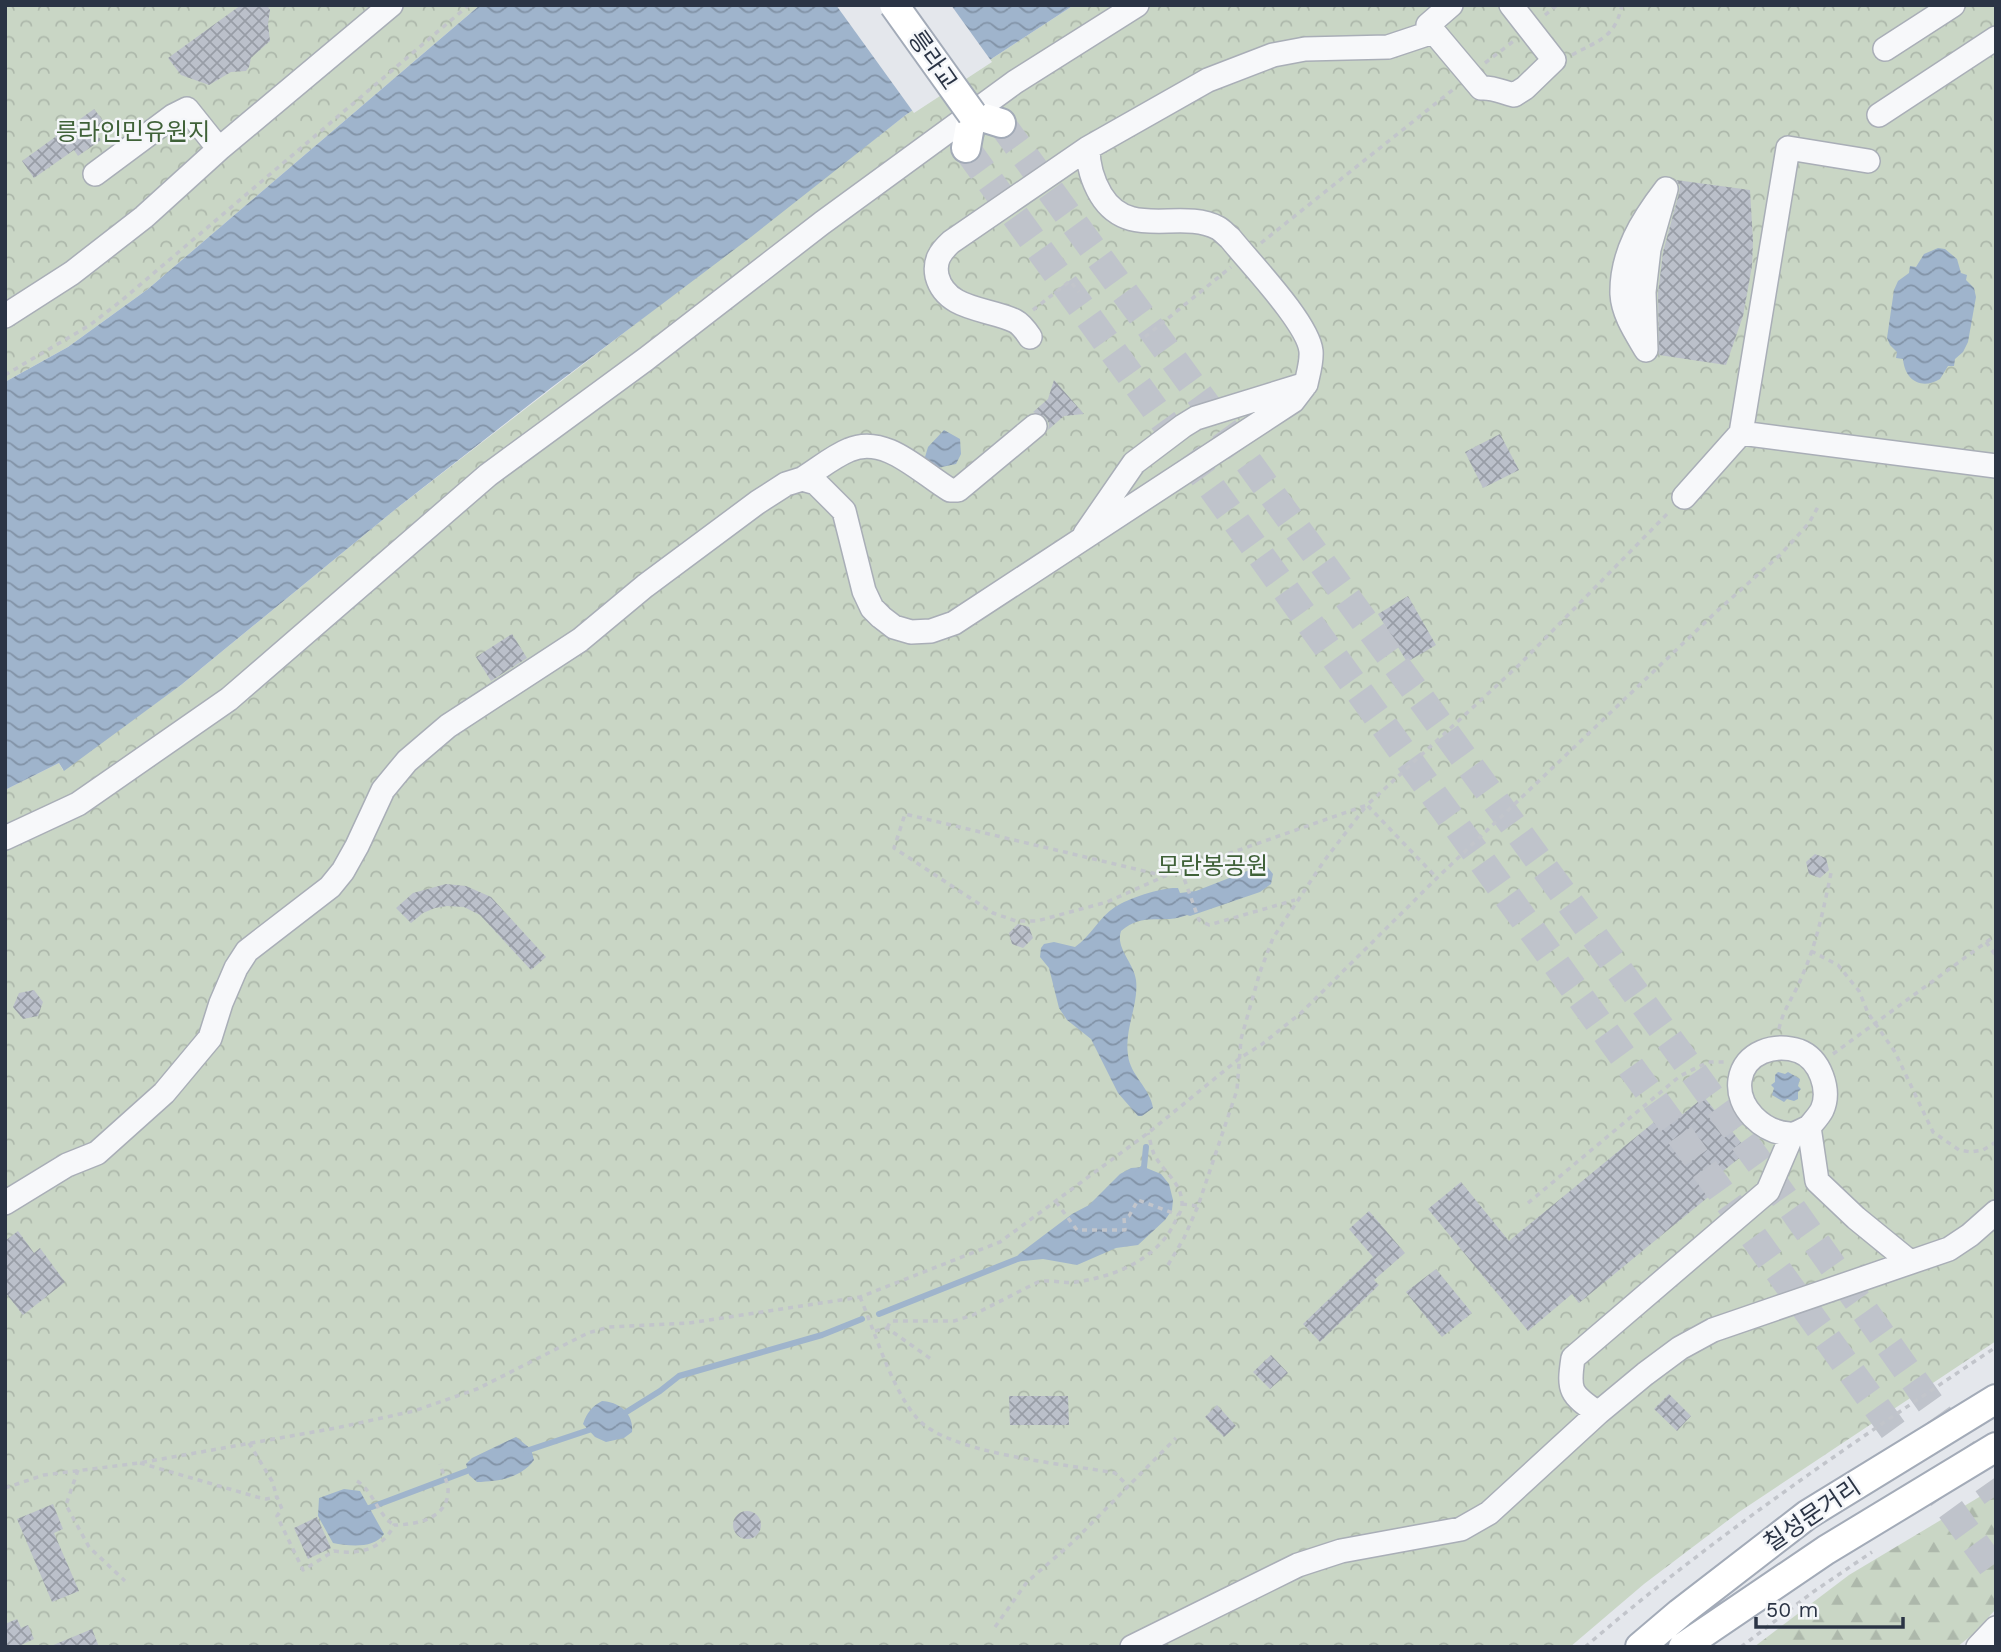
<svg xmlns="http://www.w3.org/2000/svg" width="2001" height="1652" viewBox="0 0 2001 1652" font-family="'Work Sans','Noto Sans KR',sans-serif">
<defs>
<pattern id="forest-firs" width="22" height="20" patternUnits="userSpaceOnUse" patternTransform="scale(1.75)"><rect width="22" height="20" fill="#c9d6c5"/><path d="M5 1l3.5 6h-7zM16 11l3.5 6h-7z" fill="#adb8ab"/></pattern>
<pattern id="park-crowns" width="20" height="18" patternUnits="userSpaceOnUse" patternTransform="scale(1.75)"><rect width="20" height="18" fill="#c9d6c5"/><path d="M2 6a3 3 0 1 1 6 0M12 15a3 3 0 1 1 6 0" fill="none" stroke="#adb8ab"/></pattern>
<pattern id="water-waves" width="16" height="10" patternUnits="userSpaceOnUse" patternTransform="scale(1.75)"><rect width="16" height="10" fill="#9fb4cc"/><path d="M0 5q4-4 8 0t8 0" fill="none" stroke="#8293a7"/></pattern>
<pattern id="building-cross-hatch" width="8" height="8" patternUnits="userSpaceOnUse" patternTransform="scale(1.75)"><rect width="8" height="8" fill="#bbc0ca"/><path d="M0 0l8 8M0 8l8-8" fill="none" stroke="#989da6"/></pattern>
</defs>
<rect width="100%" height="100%" fill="#e4e7ec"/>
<path fill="url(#forest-firs)" d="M1996,1487V1609L1972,1635L1957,1647H1754L1849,1575Z"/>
<path fill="url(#park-crowns)" d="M5,5H480L148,289L68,347L5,382Z
M1074,5H1996V1341L1739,1512L1644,1584L1570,1647H5V790L59,763L63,770L181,685L397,508L907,114Z"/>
<path fill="url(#water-waves)" d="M480,5H1074L907,114L751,237L552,387L397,508L181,685L64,771L59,763L5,790V382L68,347L148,289Z
M1938,248L1945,249L1957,259L1961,273L1967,275L1966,280L1974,288L1976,297L1968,342L1963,352L1955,359L1954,366H1948L1940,379C1922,390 1905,381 1903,359L1896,358L1897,352L1890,345L1887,338L1894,290L1898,281L1909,273L1910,266L1916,267L1924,254Z
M944,430L960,439L961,454L956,464L937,468L927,461L925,457L928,447Z
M1265,864L1273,874L1271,884L1260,892L1190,916L1187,915C1163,925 1144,911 1121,931C1115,948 1134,963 1136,980C1139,1005 1124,1029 1128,1055C1130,1075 1150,1088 1153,1108L1142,1116H1138L1118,1093L1091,1039L1067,1020L1059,1008L1049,968L1040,957L1041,948L1044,944L1054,942L1075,947C1091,936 1099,917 1115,907C1129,898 1162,887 1178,888L1180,893L1196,891Z
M1778,1072L1785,1074L1788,1072L1800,1079L1798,1086L1801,1089L1798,1092V1099L1794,1101L1787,1099L1784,1102L1772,1095L1774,1088L1771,1085L1775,1082V1075Z
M1144,1167L1161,1174L1169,1184L1173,1200L1172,1210L1165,1220L1138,1245L1116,1248L1077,1265L1043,1259L1013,1262L1019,1254L1072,1214L1089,1205L1120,1174L1131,1168Z
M602,1401C619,1402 634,1413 632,1432L624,1438L606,1442L595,1437L583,1424C587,1413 591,1407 602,1401Z
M516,1437L531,1449L534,1460C520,1479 498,1481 477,1482L469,1475L466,1464L472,1458Z
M344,1489L360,1491L384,1534C374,1549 349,1546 333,1543L318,1516L319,1498Z"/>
<path fill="#e4e7ec" d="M836,5H951L992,62L914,113Z"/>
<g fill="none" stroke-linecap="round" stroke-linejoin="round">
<path stroke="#9fb4cc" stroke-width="6" d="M1138,1173L1144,1167L1146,1147
M879,1314L1020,1258
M620,1416L660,1391L679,1376L822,1335L862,1319
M526,1451L595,1428
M369,1508L475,1468"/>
</g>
<path fill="url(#building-cross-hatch)" d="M241,5H267L270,10L268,24L270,41L251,58L249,67L246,71L231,72L209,85L181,75L168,58Z
M94,109L107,126L96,134L101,140L78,156L74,150L34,178L22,161Z
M1676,180L1750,190L1753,241L1752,266L1743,316L1726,365L1659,355L1658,293L1663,252L1679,193L1680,186Z
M1054,380L1084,414L1064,416L1048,430L1049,423L1045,417L1033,412L1048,399Z
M1500,434L1519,470L1483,488L1465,452Z
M1408,596L1436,645L1407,662L1378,614Z
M512,634L527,658L491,681L476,657Z
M1815,854L1826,858L1829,870L1820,878L1809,874L1806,862Z
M446,884L466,886L491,897L546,957L531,970L480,915L464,907L447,906L435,908L423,913L411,923L396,908L413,893Z
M1018,924L1029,927L1033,938L1023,948L1012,944L1009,933Z
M34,990L43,1002L38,1016L23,1019L13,1007L19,993Z
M1704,1097L1748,1151L1722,1172L1729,1180L1579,1303L1572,1294L1528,1331L1428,1209L1461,1182L1509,1241L1670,1109L1678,1118Z
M1369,1211L1405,1253L1374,1280L1379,1285L1320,1342L1303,1324L1373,1257L1349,1229Z
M18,1231L34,1253L40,1248L65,1282L23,1315L5,1292V1241Z
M1436,1269L1472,1313L1442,1337L1406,1292Z
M1271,1355L1288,1373L1270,1389L1253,1372Z
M1669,1394L1691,1416L1677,1431L1654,1409Z
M1009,1396H1068L1069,1425H1010Z
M1217,1405L1236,1426L1224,1437L1205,1417Z
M53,1504L63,1529L54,1533L79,1591L52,1602L17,1519Z
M733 1525a14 14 0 1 1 28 0a14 14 0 1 1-28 0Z
M317,1517L331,1548L308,1559L294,1528Z
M17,1619L21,1628L28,1625L34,1639L17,1647H5V1624Z
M92,1629L99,1647H51V1646Z"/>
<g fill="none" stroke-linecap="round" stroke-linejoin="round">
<path stroke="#bfc3cb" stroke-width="28" stroke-dasharray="28 14" stroke-linecap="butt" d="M1001,123L1764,1169L1996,1496
M966,148L1996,1572"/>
<defs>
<path id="minor" d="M1451,5L1428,25L1481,88C1494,87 1501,92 1514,95L1525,88L1554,60L1511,5
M1885,49L1953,5
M1879,115L1996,38
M95,174L173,116L187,109L219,149
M1666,189L1649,249L1644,292L1646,350C1636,333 1623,314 1622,294C1621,254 1642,220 1666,189Z
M5,316L72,273L144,217L219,149L391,5
M1030,337C1026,331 1021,324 1015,321C989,308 946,311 937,276C934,261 940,252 951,242L1088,148L1208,80L1273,55L1305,49L1388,47L1433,32
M1741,433L1788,148L1868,161
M802,479C817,470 832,457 849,450C885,434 920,472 950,490H958L1035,426
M1684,497L1741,433L1996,466
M1085,534L1134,463L1183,426L1196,418L1306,384C1308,374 1312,362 1311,351C1308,323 1250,263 1230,238C1226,235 1222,230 1218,228C1180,208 1129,241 1101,195C1092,180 1088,166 1088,148
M5,838L78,804L229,699L488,475L646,359L822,223L1015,82L1137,5
M1809,1127C1802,1130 1795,1135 1789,1134C1763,1132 1736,1108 1740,1080C1744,1052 1775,1043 1799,1051C1820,1059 1831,1090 1822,1110C1819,1116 1813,1122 1809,1127L1817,1181L1856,1218L1910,1262
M5,1203L67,1165L97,1153L164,1093L210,1038L221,1003L236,968L247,951L330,887L343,871L357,846L383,790L407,761L448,726L580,640L645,586L758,502L786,484L802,479L816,483L844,511L864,591L872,608L881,617L894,627L911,632L931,631L954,623L1293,401L1306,384
M1598,1413C1570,1394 1568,1391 1573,1358L1768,1191L1792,1135
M1132,1647L1298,1565L1341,1551L1461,1529L1489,1513L1598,1413L1645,1374L1680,1348L1713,1330L1949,1249L1970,1235L1996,1212
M1978,1647L1996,1628"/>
<path id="major" d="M966,148L972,114L1001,123
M1640,1647L1680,1613L1807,1515L1996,1399
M1683,1647L1826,1550L1996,1447"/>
</defs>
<use href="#minor" stroke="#a9aeb7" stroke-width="26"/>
<use href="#major" stroke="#a3abb8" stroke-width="32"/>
<path stroke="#c2c5cb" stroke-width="3.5" stroke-dasharray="5 5" stroke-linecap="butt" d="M1545,15L1557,5
M1572,55C1599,40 1615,38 1622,5
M1485,63L1515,40
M1261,243L1455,88
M1033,310L1070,281L1079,292
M1145,337L1231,267
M5,375L90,325L121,301L469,5
M1181,870L1199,920L1209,925L1295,900
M1165,876L905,814L894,848L993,913L1016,921H1037L1107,902L1165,876L1367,805L1519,665L1670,511
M1986,942L1996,956
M1811,951L1838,965L1859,991L1868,1013L1895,1052L1933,1132L1959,1150L1971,1152L1983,1150L1996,1142
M1779,1029C1783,1009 1796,993 1803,974C1817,942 1824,907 1831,873
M1833,1054L1996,935
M1056,1202L1077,1230H1125L1124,1218L1129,1216L1138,1200L1178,1215
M1528,1203L1680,1076L1708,1062H1724
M1182,1204L1198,1206
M1168,1265L1184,1238L1198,1206L1237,1090L1241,1039L1260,972L1273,938L1324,861L1367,805L1437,878
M860,1297C875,1332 892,1390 917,1418C947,1454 1067,1464 1115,1473L1128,1486
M887,1328L891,1321H954L973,1315L1038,1282C1051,1279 1063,1284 1076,1282C1113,1277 1156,1260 1174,1224C1176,1219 1182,1211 1182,1205C1183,1183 1162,1171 1154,1154C1151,1147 1150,1139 1148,1133
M875,1331L887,1328L931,1359
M249,1443L272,1481L277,1497
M140,1463L257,1497L266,1499L277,1497L282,1509L277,1516L303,1570L334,1551C359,1555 383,1549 394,1525C415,1525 447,1519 448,1492C449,1483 442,1472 440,1464
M78,1470L66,1505L89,1547L125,1581
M357,1481C374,1492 377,1514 394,1525
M5,1488L44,1475L139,1463L336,1428L414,1411L477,1389L588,1333L609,1327L689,1323L860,1297L1000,1242L1148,1133L1240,1058L1261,1045L1301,1013L1437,878L1716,612L1781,554L1809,523L1819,505
M995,1627L1027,1582L1073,1542L1176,1438
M1585,1647C1715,1535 1854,1442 1996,1347
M1741,1647L1813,1592L1872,1552"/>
<use href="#minor" stroke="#f7f8fa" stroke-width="23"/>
<use href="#major" stroke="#fff" stroke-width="28"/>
<defs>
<path id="major-bridge" d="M894,5L972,114"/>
</defs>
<use href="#major-bridge" stroke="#a3abb8" stroke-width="32" stroke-linecap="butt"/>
<use href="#major-bridge" stroke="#fff" stroke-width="28"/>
</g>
<g text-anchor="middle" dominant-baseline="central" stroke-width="5" stroke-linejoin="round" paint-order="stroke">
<g font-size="24" fill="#2b3445" stroke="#f4f6f9">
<text transform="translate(933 60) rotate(55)">릉라교</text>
<text transform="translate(1812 1515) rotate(-34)">칠성문거리</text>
</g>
<g font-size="24" fill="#3f6138" stroke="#f4f6f9">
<text x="133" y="132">릉라인민유원지</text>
<text x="1213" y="866">모란봉공원</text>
</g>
</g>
<rect width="2001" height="1652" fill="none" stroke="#2b3445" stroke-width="14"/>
<path d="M1756 1617v10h147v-10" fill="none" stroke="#2b3445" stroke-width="3.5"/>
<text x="1766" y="1617" font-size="21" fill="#2b3445" stroke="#f4f6f9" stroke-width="5" paint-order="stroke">50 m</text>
</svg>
